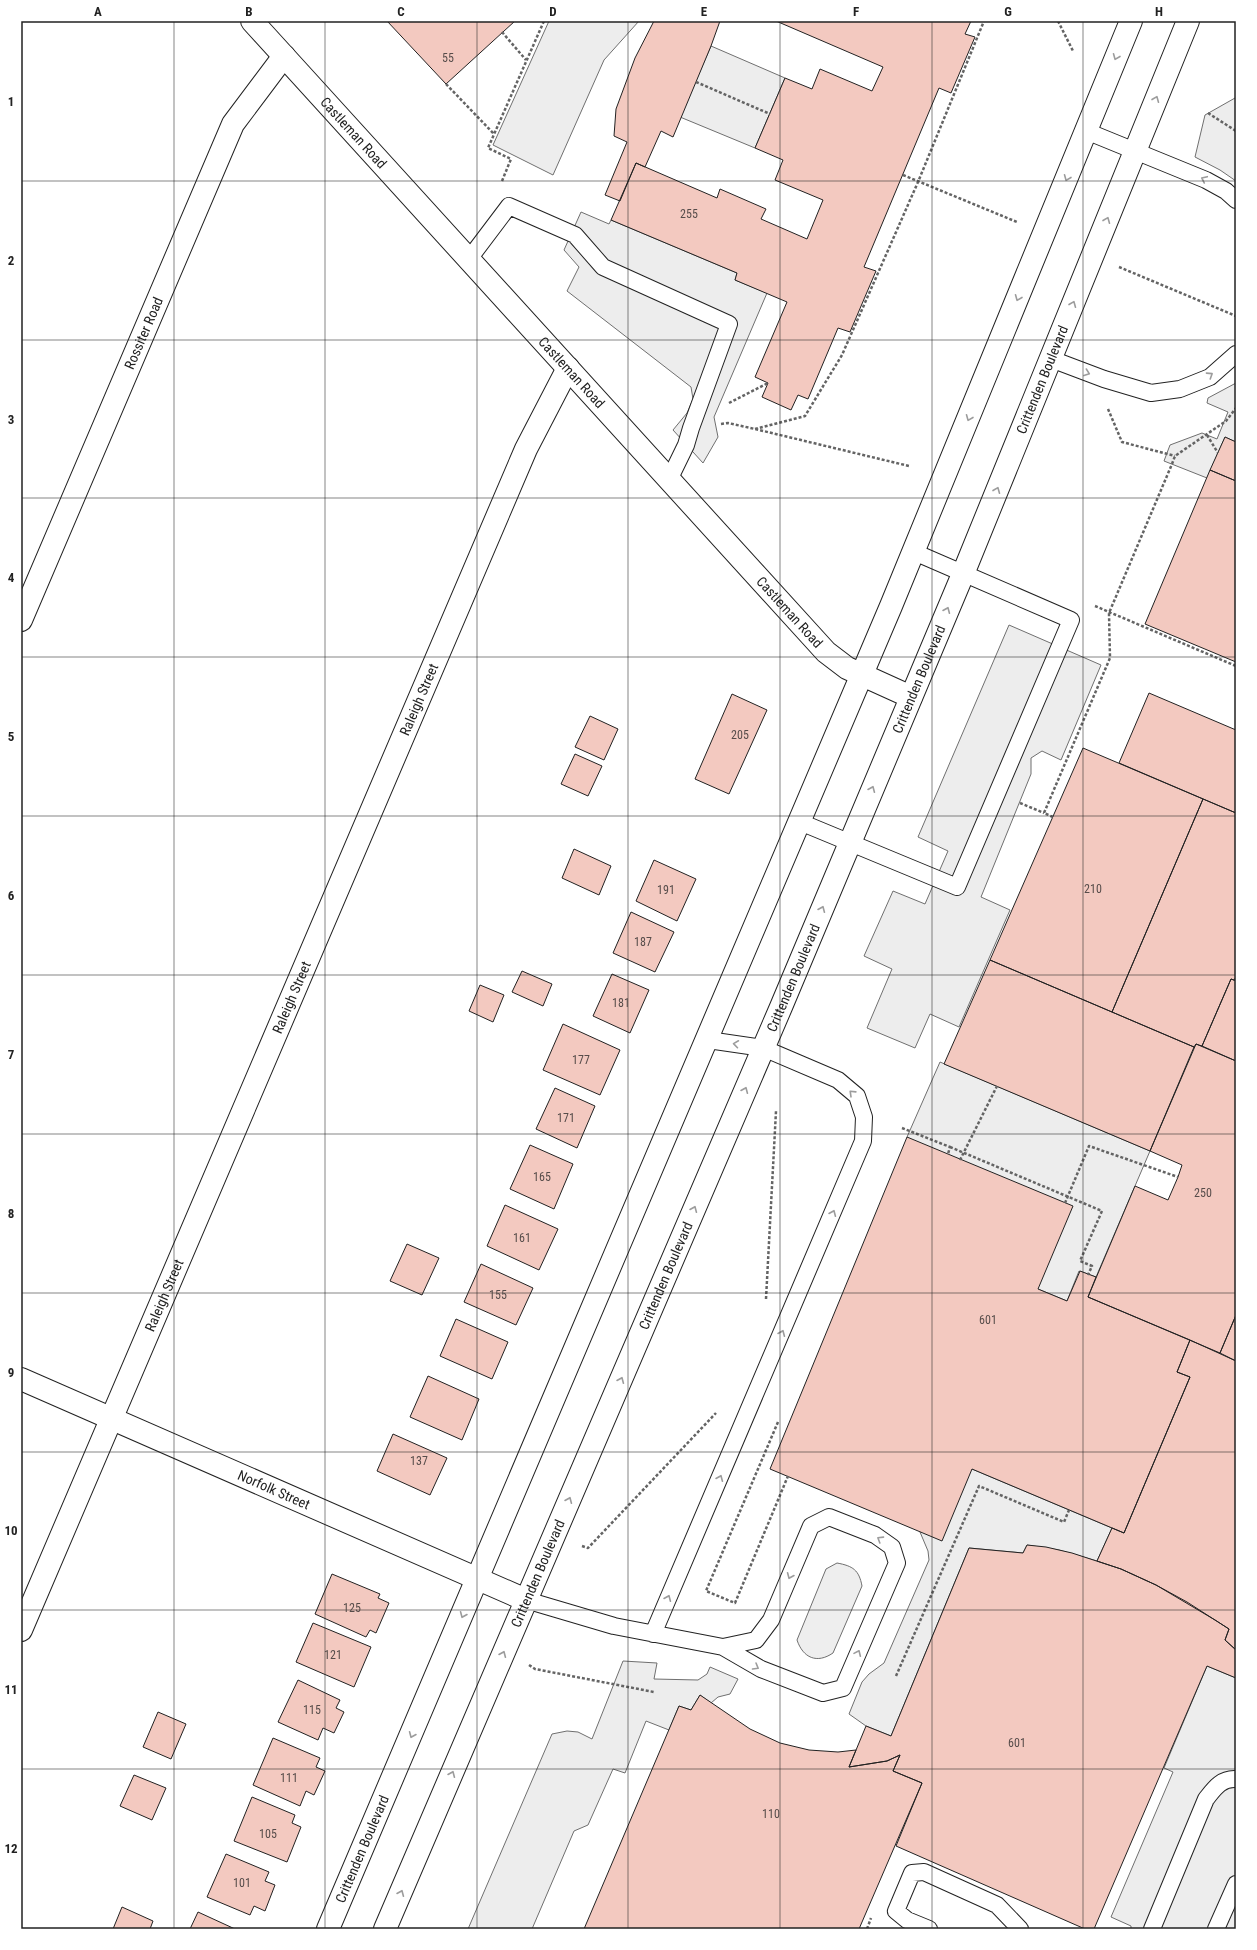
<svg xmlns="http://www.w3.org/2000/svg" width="1257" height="1950" viewBox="0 0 1257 1950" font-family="'Roboto Condensed',sans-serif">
<rect width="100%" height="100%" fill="#fff"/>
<path fill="#eee" stroke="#6f6f6f" d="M837,1563C853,1566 859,1570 862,1586L833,1653C817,1664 803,1658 797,1640L826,1569Z"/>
<path fill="#ededed" stroke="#6f6f6f" d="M549,21H639L604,60L553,175L493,145Z
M711,46L785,78L755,148L680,117Z
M1235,98L1236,99V181L1220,170L1195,157L1205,115Z
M581,212L609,224L611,220L737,273L735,280L767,293L714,417L718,437L703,463L673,430L687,413L693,399L691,387L567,291L579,267L564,250Z
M1236,383V442L1225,437L1207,478L1164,461L1170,445L1202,433L1217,439L1228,412L1207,403L1208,398Z
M1009,625L1101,665L1061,760L1042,751L1031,758V774L981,897L1010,910L959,1027L930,1014L915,1048L867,1028L892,969L864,956L893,891L925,904L948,851L918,837Z
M940,1062L1150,1151L1096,1277L1079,1271L1067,1301L1038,1289L907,1137Z
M972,1469L1112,1528L1097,1561L1059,1550L1027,1545L1023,1553L969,1548L891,1736L866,1726L849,1714L862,1682L869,1674L884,1663L929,1560L928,1551L920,1532Z
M623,1661L657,1663L654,1679L698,1680L707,1674L710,1667L738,1679L730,1694L718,1697L711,1703L700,1695L691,1710L679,1706L669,1730L646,1721L625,1773L613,1769L588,1825L574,1831L532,1929H468L552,1734L567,1731L578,1732L592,1739Z
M1207,1666L1236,1678V1929H1131V1926L1111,1917L1173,1772L1164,1768Z"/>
<path fill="#f3c9c0" stroke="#222" d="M387,21H515L446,84Z
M654,21H720L711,46L673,137L661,131L645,167L636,163L620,201L605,195L627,142L614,136L616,109L635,58Z
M776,21H971L965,34L975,37L951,93L939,88L864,267L876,271L850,332L838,328L808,399L798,395L791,410L762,397L768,383L755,377L787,302L735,280L737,273L611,220L636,163L717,198L720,189L766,209L761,219L807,239L823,200L775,180L783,160L755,148L785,78L812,89L820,69L872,91L883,67Z
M1225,437L1236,442V481L1210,470Z
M1210,470L1236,481V662L1145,624Z
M1149,693L1236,730V813L1119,763Z
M732,694L767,710L729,794L695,779Z
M590,716L618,729L604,760L575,747Z
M1083,748L1203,799L1112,1012L990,960Z
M575,754L602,766L588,796L561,784Z
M1203,799L1236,813V977L1234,980L1231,979L1202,1046L1196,1044L1194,1047L1112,1012Z
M574,849L611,866L599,895L562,878Z
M654,860L696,879L677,921L636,901Z
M631,912L674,932L655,972L613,953Z
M990,960L1194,1047L1150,1151L944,1064Z
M522,971L552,984L543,1006L512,992Z
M612,974L649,990L630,1033L593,1016Z
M1231,979L1236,981V1061L1202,1046Z
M480,985L504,995L493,1022L469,1011Z
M563,1024L620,1050L600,1095L543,1070Z
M1196,1044L1236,1061V1315L1220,1353L1088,1297L1135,1186L1168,1200L1178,1177L1182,1165L1150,1151Z
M555,1088L595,1106L577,1148L536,1129Z
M907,1137L1073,1206L1038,1289L1067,1301L1080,1271L1096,1277L1088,1297L1190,1340L1177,1372L1190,1377L1124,1533L972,1469L942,1541L770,1469Z
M530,1145L573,1164L554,1209L510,1189Z
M505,1205L558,1229L539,1270L487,1246Z
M407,1244L439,1258L422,1295L390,1281Z
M481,1264L533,1288L516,1325L464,1302Z
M1236,1315V1361L1220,1353Z
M456,1319L508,1342L492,1379L440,1356Z
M1190,1340L1236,1361V1650L1225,1640L1229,1629L1215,1620L1156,1585L1121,1569L1097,1561L1112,1528L1124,1533L1190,1377L1177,1372Z
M428,1376L479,1399L462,1440L410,1417Z
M393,1434L447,1458L430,1495L377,1471Z
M1027,1545L1046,1547L1072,1553L1121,1569L1156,1585L1187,1602L1229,1629L1225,1640L1236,1650V1678L1207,1666L1094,1929H1085L896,1846L922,1783L893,1771L900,1755L887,1761L849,1767L866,1726L891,1736L969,1548L1023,1553Z
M332,1574L380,1594L378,1598L389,1603L376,1633L370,1630L366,1637L315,1614Z
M313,1623L371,1647L354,1687L296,1662Z
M298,1680L340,1700L336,1708L344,1712L334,1733L323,1728L318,1740L278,1722Z
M700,1695L750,1729L780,1743L809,1750L838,1752L856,1750L849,1767L887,1761L900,1755L893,1771L922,1783L859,1929H584L679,1706L691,1710Z
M158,1712L186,1724L171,1759L143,1747Z
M273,1738L320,1758L316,1767L325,1771L314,1795L306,1791L300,1806L253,1785Z
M134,1775L166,1788L152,1820L120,1806Z
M252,1797L295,1815L292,1823L301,1827L287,1862L234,1841Z
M226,1854L269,1872L265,1881L275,1885L265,1911L254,1906L250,1915L207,1897Z
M122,1907L153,1921L150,1929H113Z
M198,1912L235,1929H190Z"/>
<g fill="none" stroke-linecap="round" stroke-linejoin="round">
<defs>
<path id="service" d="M1086,131L1206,180L1226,191L1236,200
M469,259L509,206L575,235L603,267L729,324L691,428L686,445L669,480
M1051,359L1104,379L1151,393L1180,389L1210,377L1236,354
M800,822L957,887L1071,620L914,552
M526,1600L614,1626L723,1647L761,1669L823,1693L843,1688L897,1563L892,1547L875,1535L829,1517L811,1526L771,1620L756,1640L723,1647
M653,1634L863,1141L864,1117L857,1096L838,1080L763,1048L708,1040
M929,1929L907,1920L896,1911L912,1873L924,1872L997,1905L1020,1929
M1152,1929L1206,1799C1214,1789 1221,1778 1236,1779
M1216,1929L1236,1884"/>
<g id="minor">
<path id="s1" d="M252,21L826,652L847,668L911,697"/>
<path id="s2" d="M21,620L233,124L284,56"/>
<path id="s3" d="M21,1379L526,1600"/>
<path id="s4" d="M21,1630L526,449L568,368"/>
</g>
<g id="tertiary">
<path id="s5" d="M328,1929L891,606L1131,21"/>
<path id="s6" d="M385,1929L781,1007L963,574L1188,21"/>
</g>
</defs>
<use href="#service" stroke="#222" stroke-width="18"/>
<use href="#minor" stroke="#222" stroke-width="24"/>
<use href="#tertiary" stroke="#222" stroke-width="24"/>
<path stroke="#646464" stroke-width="2.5" stroke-dasharray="3 2" stroke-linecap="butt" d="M1058,21L1073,51
M502,32L526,60
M696,82L770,114
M446,84L494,134
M1208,113L1236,131
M903,175L1017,222
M502,181L511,159L488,148L544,21
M1119,267L1236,316
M729,403L768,383
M1108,409L1122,442L1175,456
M721,424L728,423L755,429L909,466
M755,429L805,416L842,355L918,182L984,21
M1207,435L1218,453
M1095,606L1236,666
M1020,803L1044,813
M1053,817L1044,813L1110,658L1109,613L1172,464L1175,456L1226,421L1236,408
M902,1128L950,1147L948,1154
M950,1147L1102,1211L1080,1261L1092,1266L1088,1275
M766,1299L776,1111
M778,1422L706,1591L735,1603L788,1476
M582,1546L588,1548L716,1413
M529,1665L535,1669L654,1692
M896,1676L979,1486L1064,1522L1069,1510
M867,1929L871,1918"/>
<use href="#service" stroke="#fff" stroke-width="16"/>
<use href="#minor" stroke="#fff" stroke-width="22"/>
<use href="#tertiary" stroke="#fff" stroke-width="22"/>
<path stroke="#646464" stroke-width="2.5" stroke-dasharray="3 2" stroke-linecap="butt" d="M960,1160L997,1086
M1065,1203L1089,1146L1178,1177"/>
</g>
<defs><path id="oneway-chevron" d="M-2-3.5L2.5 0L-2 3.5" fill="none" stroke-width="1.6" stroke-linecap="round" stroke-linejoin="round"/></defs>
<g stroke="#9c9c9c">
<use href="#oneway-chevron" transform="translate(1116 57) rotate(112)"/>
<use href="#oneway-chevron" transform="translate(1156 99) rotate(-68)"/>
<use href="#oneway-chevron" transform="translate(1067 178) rotate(112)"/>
<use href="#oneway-chevron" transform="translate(1204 179) rotate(-155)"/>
<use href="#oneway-chevron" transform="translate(1107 220) rotate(-68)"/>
<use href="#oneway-chevron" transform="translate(1018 298) rotate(112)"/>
<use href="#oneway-chevron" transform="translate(1073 304) rotate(-68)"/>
<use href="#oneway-chevron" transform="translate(1087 373) rotate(20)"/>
<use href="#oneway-chevron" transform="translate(1210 375) rotate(-33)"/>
<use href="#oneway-chevron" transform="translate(969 418) rotate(112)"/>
<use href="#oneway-chevron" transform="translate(997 490) rotate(-68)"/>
<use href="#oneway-chevron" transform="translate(947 610) rotate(-67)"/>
<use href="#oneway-chevron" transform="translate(872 789) rotate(-67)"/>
<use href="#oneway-chevron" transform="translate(822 909) rotate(-67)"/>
<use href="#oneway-chevron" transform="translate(736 1044) rotate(-172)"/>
<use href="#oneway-chevron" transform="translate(745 1090) rotate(-67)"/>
<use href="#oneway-chevron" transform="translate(852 1093) rotate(-136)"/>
<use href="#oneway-chevron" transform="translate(694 1209) rotate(-67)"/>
<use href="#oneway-chevron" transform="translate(833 1213) rotate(-67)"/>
<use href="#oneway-chevron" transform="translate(782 1333) rotate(-67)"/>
<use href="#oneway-chevron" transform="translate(621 1380) rotate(-67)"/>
<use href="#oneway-chevron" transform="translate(720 1478) rotate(-67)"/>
<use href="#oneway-chevron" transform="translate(569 1500) rotate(-67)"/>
<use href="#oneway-chevron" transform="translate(880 1539) rotate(-148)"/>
<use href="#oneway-chevron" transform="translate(790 1576) rotate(113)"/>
<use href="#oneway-chevron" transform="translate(668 1598) rotate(-67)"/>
<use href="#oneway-chevron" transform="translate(463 1615) rotate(113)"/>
<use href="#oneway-chevron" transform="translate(858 1653) rotate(-66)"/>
<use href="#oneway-chevron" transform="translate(503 1654) rotate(-67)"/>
<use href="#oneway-chevron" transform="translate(756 1667) rotate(30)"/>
<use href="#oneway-chevron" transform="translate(412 1735) rotate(113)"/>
<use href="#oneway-chevron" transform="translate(452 1774) rotate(-67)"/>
<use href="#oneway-chevron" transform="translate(401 1893) rotate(-67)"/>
</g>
<path fill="none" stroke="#222" stroke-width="1" stroke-opacity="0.55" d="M174,21V1929M325,21V1929M477,21V1929M628,21V1929M780,21V1929M932,21V1929M1083,21V1929M21,181H1236M21,340H1236M21,498H1236M21,657H1236M21,816H1236M21,975H1236M21,1134H1236M21,1293H1236M21,1452H1236M21,1610H1236M21,1769H1236"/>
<g text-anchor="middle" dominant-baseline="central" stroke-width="3" stroke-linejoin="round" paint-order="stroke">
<g font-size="12" fill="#564c4a">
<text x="448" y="58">55</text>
<text x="689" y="214">255</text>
<text x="740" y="735">205</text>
<text x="1093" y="889">210</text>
<text x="666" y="890">191</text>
<text x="643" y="942">187</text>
<text x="621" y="1003">181</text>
<text x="581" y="1060">177</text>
<text x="566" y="1118">171</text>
<text x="542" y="1177">165</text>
<text x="1203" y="1193">250</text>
<text x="522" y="1238">161</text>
<text x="498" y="1295">155</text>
<text x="988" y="1320">601</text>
<text x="419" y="1461">137</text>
<text x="352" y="1608">125</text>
<text x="333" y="1655">121</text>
<text x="312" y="1710">115</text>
<text x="1017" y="1743">601</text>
<text x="289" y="1778">111</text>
<text x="771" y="1814">110</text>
<text x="268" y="1834">105</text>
<text x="242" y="1883">101</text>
</g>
<g font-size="14" fill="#222" stroke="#fff">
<text stroke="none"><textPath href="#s1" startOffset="151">Castleman Road</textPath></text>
<text stroke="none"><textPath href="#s2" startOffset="312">Rossiter Road</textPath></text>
<text stroke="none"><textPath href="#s1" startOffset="475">Castleman Road</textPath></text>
<text stroke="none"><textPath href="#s6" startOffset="1683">Crittenden Boulevard</textPath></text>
<text stroke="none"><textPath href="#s1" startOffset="799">Castleman Road</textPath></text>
<text stroke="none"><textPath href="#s6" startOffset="1359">Crittenden Boulevard</textPath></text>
<text stroke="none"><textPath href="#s4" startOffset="1012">Raleigh Street</textPath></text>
<text stroke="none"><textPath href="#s6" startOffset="1035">Crittenden Boulevard</textPath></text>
<text stroke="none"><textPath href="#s4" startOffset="688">Raleigh Street</textPath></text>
<text stroke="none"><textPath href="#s6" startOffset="711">Crittenden Boulevard</textPath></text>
<text stroke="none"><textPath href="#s4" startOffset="364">Raleigh Street</textPath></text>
<text stroke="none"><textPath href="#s3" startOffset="276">Norfolk Street</textPath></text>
<text stroke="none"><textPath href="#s6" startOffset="387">Crittenden Boulevard</textPath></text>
<text stroke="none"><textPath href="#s5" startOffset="87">Crittenden Boulevard</textPath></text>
</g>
</g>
<rect width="1257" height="1950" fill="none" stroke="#ffffff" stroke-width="44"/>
<rect x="22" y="22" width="1213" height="1906" fill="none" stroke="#222" stroke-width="1.5"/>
<g font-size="13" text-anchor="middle" font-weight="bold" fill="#222">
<text x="98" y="16">A</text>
<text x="249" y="16">B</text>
<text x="401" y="16">C</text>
<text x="553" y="16">D</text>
<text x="704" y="16">E</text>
<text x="856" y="16">F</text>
<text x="1008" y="16">G</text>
<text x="1159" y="16">H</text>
<text x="11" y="106">1</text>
<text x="11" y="265">2</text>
<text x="11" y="424">3</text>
<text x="11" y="582">4</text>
<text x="11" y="741">5</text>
<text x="11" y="900">6</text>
<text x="11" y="1059">7</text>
<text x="11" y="1218">8</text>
<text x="11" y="1377">9</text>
<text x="11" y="1535">10</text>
<text x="11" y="1694">11</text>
<text x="11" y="1853">12</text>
</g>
</svg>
